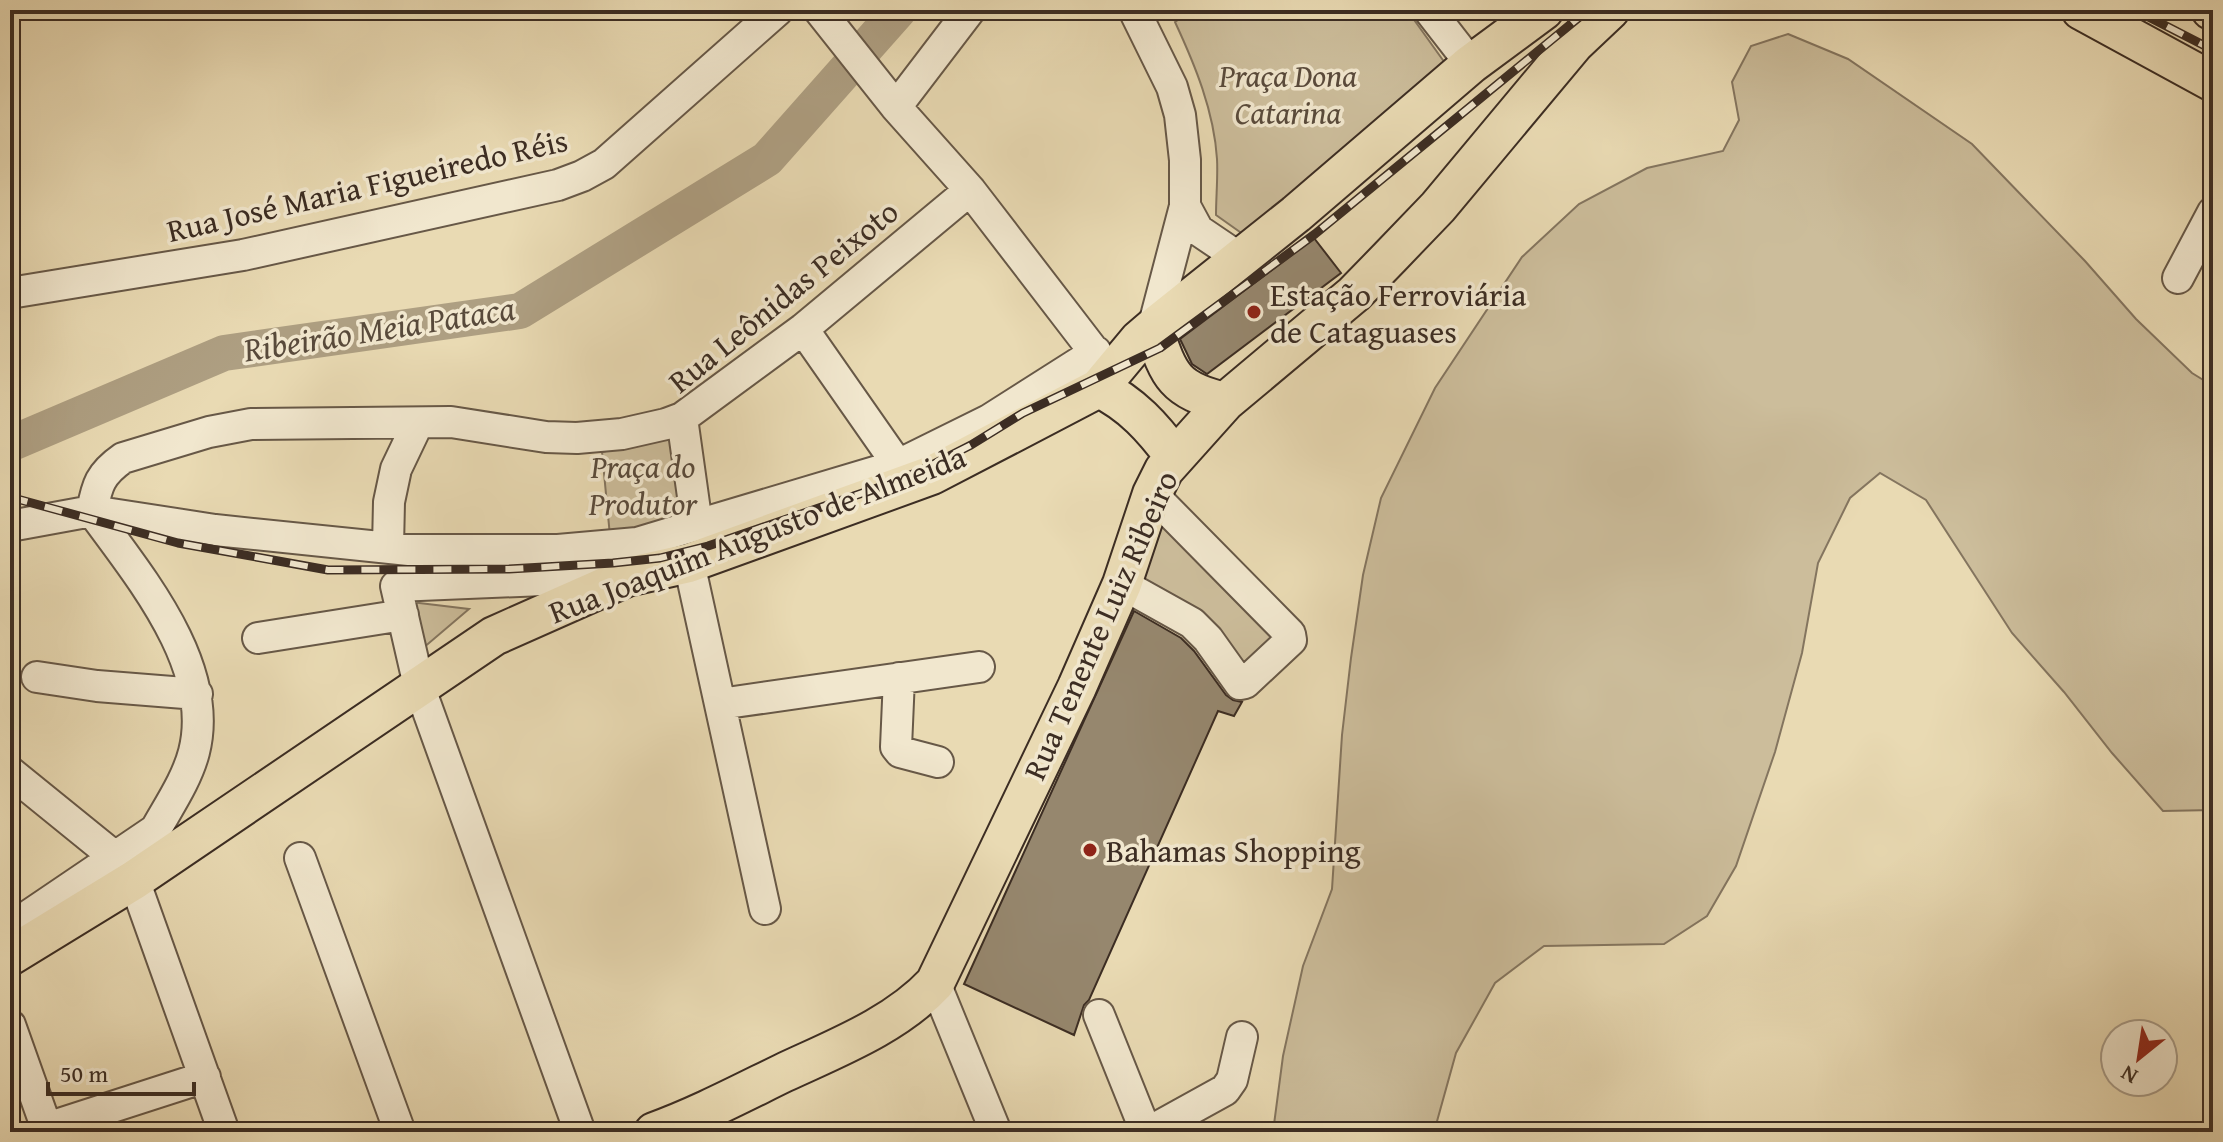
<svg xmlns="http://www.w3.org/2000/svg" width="2223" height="1142" viewBox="0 0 2223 1142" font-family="'Gentium Book Plus',serif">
<rect width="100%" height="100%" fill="#e9dab3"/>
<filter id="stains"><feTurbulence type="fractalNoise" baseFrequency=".0025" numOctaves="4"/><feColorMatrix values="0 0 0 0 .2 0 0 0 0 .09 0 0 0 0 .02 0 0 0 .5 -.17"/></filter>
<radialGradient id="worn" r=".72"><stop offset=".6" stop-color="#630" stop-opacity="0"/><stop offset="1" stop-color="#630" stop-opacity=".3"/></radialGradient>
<path fill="#ccbd9b" stroke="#84755f" stroke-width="2" d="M1192,10H1407L1445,63L1247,237L1216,215C1216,197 1218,177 1217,159C1214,111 1195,65 1175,22Z
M1788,34L1848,59L1972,144L2085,261L2136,319L2192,373L2213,386V810L2163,811L2112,753L2064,692L2012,633L1926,500L1880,473L1850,498L1818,563L1802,653L1775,752L1736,866L1707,916L1664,944L1544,946L1495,983L1456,1053L1434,1132H1273L1283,1056L1303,966L1332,889L1342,735L1351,658L1363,575L1381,498L1435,388L1522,257L1579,204L1647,168L1723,151L1739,120L1732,82L1751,46Z
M674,436L687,518L610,536L602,452Z
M1166,517L1280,641L1246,674L1132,585L1149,545Z
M411,602L469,609L422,649Z"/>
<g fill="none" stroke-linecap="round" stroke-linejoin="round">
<path stroke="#ae9f82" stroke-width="36" d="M10,444L224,353L520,311L767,159L899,10"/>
</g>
<path fill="#96876e" stroke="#3c2d23" stroke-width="2" d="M1314,238L1341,273L1207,374L1192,364L1180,339Z
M1134,611L1181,638L1194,651L1226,695L1233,700L1242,702L1234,716L1218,711L1089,1000L1084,1005L1074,1035L964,984Z"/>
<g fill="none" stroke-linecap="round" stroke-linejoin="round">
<defs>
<path id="minor" d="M819,10L896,107L970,190L1106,367
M1134,10L1172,87L1180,115L1185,160V206L1153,328
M1429,10L1471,64
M896,107L970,10
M1185,206L1198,230L1232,253H1245
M2178,278L2213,212
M10,293L243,255L558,185L582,176L604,164L778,10
M803,329L898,465
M682,418L697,525
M92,511C97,485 100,474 123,458L209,432L251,424L451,422L546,437L577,438L622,434L666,424L682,418L803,329L970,190
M92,511C139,576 216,666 194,752C187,779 170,804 156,829C148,845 141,863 134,880L224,1132
M10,526L92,511L215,530L409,550H558L637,543L898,465L989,420L1096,352
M388,547L389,502L396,469L418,423
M689,563L765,909
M1122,584L1192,623L1208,639L1240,684L1245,683L1291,640L1290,634L1152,494
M258,638L403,615
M37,677L97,686L197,694
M899,678L896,747L900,752L938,762
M720,704L979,667
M10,772L116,858
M300,858L400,1132
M10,932L31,914L155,830
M935,983L996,1132
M1099,1015L1146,1132
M10,1025L48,1132
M47,1128L205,1077
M580,1132L419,686L396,586L617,577
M1149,1132L1225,1090L1232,1080L1242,1037"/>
<path id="major" d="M2081,10L2213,82
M2211,10L2213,11
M1153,328C1169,375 1173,390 1225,402
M1099,388C1132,404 1153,428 1174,456
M10,956L134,880L494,636L627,577L689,563L932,475L1099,388L1139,340L1153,328L1296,214L1471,64L1544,10
M654,1132C698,1116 740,1094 783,1073C834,1049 895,1026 935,983L1077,687L1122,584L1152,494L1164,470L1225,402L1354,294L1390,257L1438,207L1574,44L1610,10"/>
</defs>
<use href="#minor" stroke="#675847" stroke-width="34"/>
<use href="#major" stroke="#3c2d23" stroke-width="42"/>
<use href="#minor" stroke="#f1e7ce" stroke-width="30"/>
<use href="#major" stroke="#e9dab3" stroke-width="38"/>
<defs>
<path id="rail" d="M2135,10L2213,50
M10,497L178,543L328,570L509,569L613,563L660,558L708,546L880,487L918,472L971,445L1023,413L1160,348L1315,234L1588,10"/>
</defs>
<use href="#rail" stroke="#3c2d23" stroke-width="9"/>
<use href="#rail" stroke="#f1e7ce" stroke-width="6" stroke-dasharray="18" stroke-linecap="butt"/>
</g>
<g fill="#8f2418" stroke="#f1e7ce" stroke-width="3">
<circle cx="1254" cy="312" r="8"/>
<circle cx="1090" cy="850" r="8"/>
</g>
<g text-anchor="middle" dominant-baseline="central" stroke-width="7" stroke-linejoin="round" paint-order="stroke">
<g font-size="32" font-style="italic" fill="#594a3b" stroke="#f1e7ce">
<text x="1288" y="75">Praça Dona<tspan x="1288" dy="37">Catarina</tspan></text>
<text x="643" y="466">Praça do<tspan x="643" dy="37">Produtor</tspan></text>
</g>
<g font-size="32" fill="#3c2d23" stroke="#f1e7ce">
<text transform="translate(367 185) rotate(-13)">Rua José Maria Figueiredo Réis</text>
<text transform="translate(783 296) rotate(-39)">Rua Leônidas Peixoto</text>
<text transform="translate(757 534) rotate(-21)">Rua Joaquim Augusto de Almeida</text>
<text transform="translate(1100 625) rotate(-66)">Rua Tenente Luiz Ribeiro</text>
</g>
<g font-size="32" fill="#3c2d23" stroke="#f1e7ce" text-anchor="start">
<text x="1270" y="294">Estação Ferroviária<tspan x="1270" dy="37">de Cataguases</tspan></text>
<text x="1106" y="850">Bahamas Shopping</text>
</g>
<g font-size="34" font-style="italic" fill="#584a3b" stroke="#f1e7ce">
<text transform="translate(379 328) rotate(-9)">Ribeirão Meia Pataca</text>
</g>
</g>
<rect width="2223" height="1142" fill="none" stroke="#e9dab3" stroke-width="40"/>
<rect x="12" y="12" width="2199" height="1118" fill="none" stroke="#3c2d23" stroke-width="4"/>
<rect x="20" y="20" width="2183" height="1102" fill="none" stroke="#3c2d23" stroke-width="2"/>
<g transform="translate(2139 1058) rotate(210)"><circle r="38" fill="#f1e7ce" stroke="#a99d8a" stroke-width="2"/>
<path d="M0-6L14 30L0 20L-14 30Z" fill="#8f2418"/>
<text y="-12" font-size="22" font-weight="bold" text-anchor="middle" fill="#3c2d23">N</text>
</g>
<path d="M48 1082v12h146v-12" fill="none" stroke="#3c2d23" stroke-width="4"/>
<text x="60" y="1082" font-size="24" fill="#3c2d23" stroke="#f1e7ce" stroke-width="6" paint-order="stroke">50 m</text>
<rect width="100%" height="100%" filter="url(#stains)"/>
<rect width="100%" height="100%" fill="url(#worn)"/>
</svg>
